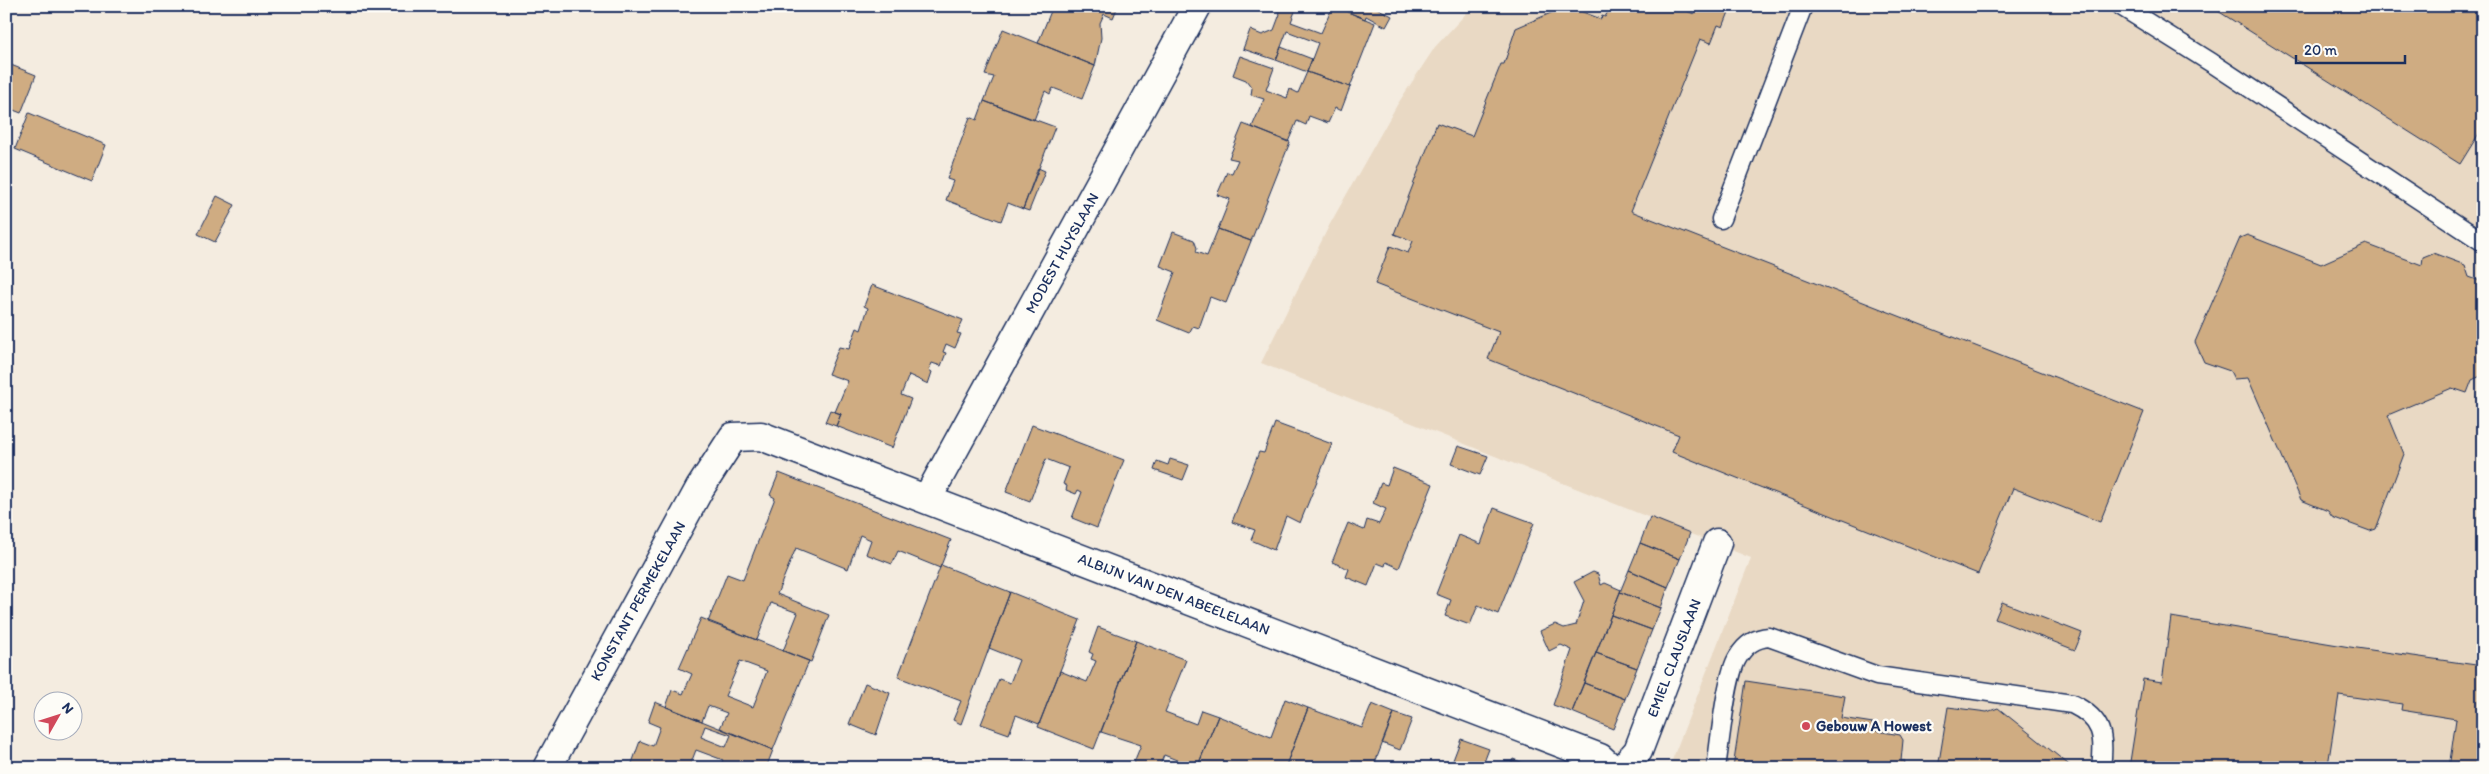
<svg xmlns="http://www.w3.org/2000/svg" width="2489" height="774" viewBox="0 0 2489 774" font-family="Itim,sans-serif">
<rect width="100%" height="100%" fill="#f4ece0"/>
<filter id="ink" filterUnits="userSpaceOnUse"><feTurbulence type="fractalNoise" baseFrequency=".02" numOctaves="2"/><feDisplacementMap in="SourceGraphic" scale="10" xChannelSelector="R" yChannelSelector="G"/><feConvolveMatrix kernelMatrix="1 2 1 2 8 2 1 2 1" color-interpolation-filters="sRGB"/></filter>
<g filter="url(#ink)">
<path fill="#e9d9c4" d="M1473,6H2483V768H1669L1751,558L1261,363L1330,224L1397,105L1435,47Z"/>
<path fill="#cfac82" stroke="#1b2f5e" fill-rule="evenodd" d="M1053,6H1118L1113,18L1104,14L1100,23L1101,38L1095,66L1038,43Z
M1274,6H1297L1291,22L1321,33L1333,6L1375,23L1350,87L1307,72L1318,43L1287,31L1276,60L1243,49L1250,30L1262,35L1274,30L1280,14Z
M1333,6H1373L1392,16L1386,27L1366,16L1365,19Z
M1567,6L1601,19L1602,16L1605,17L1611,6H1675L1694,14L1697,6L1731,7L1723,27L1718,25L1711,43L1700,39L1631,211L2144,412L2100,522L2013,488L1978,574L1672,452L1679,435L1488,359L1499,332L1375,284L1390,246L1408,253L1413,241L1394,234L1437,123L1472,136L1501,64H1504L1516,28Z
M2210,6H2483V127L2460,164Z
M1003,29L1095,66L1082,99L1053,88L1050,94L1045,91L1034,120L984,101L994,77L985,75Z
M1281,47L1312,59L1307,72L1276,60Z
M1240,56L1274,68L1266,90L1287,98L1290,89L1298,93L1307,72L1350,87L1341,111L1335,108L1328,123L1309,116L1306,125L1297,121L1288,142L1252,127L1264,99L1251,95L1252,88L1246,80L1233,75Z
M6,63L36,75L21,113L6,107Z
M984,101L1055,127L1023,209L1008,203L1001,221L946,200L953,181L947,179L970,117L977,120Z
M29,113L106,145L92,181L15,149Z
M1243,124L1290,142L1251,241L1218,229L1230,199L1217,195L1227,172L1232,173L1238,160L1229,158Z
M1038,168L1045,171L1029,211L1023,209Z
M217,196L235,205L215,242L198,234Z
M1218,229L1251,241L1226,303L1210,297L1199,328L1193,326L1189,333L1157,320L1175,272L1160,266L1173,232L1194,240L1197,248L1196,252L1207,256Z
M2247,235L2321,264L2366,244L2422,265L2423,257L2433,253L2465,265L2469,277L2483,282V375L2472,380L2467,393L2452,388L2388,415L2404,454L2376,529L2370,531L2332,517L2328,511L2301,500L2248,378L2234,379L2230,371L2204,362L2195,342L2240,238Z
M872,285L963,320L957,333L961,334L955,348L946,344L943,352L946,353L941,366L932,363L929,370L932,372L928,384L909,375L901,395L911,399L892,448L836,426L841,414L835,412L848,381L828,374L839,347L849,349L857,328L861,330L868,308L864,306Z
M830,410L841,414L836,426L825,422Z
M1275,423L1332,444L1300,523L1286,516L1274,550L1251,540L1255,530L1232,522L1259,452L1264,453Z
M1032,425L1124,460L1097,528L1072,518L1082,492L1078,490L1076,494L1066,490L1067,486L1063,484L1069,468L1046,459L1030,501L1006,492Z
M1458,446L1488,456L1480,475L1451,464Z
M1170,459L1189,465L1183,480L1154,470L1157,461L1168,465Z
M1393,468L1433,484L1399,568L1386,562L1385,566L1377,563L1368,586L1346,577L1349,569L1332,562L1348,523L1364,530L1367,520L1379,524L1386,509L1373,503L1381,483L1387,485Z
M779,473L951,540L940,568L898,551L892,564L866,554L871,540L860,535L848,569L796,548L777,594L829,615L811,662L783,651L798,613L771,603L757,640L708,622L727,574L743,580L775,498L770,495Z
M1494,508L1534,523L1498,614L1478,605L1470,625L1445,616L1451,600L1436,594L1459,535L1481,544Z
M1650,517L1690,533L1680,559L1640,543Z
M1640,543L1680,559L1668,587L1629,570Z
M941,565L1010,592L961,724L953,720L961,701L898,677Z
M1629,570L1668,587L1661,608L1620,592Z
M1593,572L1598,574L1601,585L1605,583L1621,590L1572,712L1553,705L1572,650L1561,645L1549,651L1540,631L1555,624L1564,628L1576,625L1584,601L1574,582Z
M1010,592L1080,620L1039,724L1016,715L1009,734L981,724L999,679L1010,683L1019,660L989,648Z
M1620,592L1661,608L1652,630L1611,615Z
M2002,602L2082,633L2075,650L1995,619Z
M1611,615L1652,630L1637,668L1596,653Z
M2171,617L2350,647L2483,666V768H2449L2456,719L2401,710L2402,704L2339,695L2328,765L2346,768H2129L2143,679L2162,682Z
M701,618L809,661L773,750L720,728L727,713L708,706L702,721L666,707L672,690L683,694L692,674L679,668ZM740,661L767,671L753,707L725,696Z
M1098,627L1136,641L1094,749L1038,727L1060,671L1087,682L1096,661L1091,659L1093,654L1089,652Z
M1136,641L1186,660L1165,712L1196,724L1201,710L1218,716L1197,768L1164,755L1159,768H1135L1132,767L1141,745L1101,732Z
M1596,653L1637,668L1625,699L1584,683Z
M1746,681L1845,696L1841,718L1873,723L1872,730L1900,735L1903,740L1901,761H1905L1904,767L1905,768H1733Z
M865,683L890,693L876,735L849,724Z
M1584,683L1625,699L1613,729L1572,712Z
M1285,699L1308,708L1285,768H1197L1218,716L1271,737Z
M655,702L773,750L766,768L751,762L749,768H719L723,760L696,750L689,768L631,766L640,741L653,746L660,727L648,722ZM705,726L731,735L726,747L701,737Z
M1372,704L1394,713L1373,768H1285L1308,708L1362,728Z
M1948,707L1987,712L1998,708L2073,768H1938Z
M1394,713L1412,719L1400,750L1382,743Z
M1461,739L1489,749L1484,762L1500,768H1450Z
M1513,759L1536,768H1509Z"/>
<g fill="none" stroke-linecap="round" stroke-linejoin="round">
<defs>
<path id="lane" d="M2121,6L2212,63L2483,242
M1721,219L1803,6
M1716,768C1720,743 1726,675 1738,657C1745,645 1755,638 1769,637L1877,676L2072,704C2103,719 2105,736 2101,768"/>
<path id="street" d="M927,499L1197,6
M547,768L700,488L733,437L761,436L1600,758L1611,768
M1623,768L1638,751L1717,543"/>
</defs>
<use href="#lane" stroke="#1b2f5e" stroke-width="21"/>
<use href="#street" stroke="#1b2f5e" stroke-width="31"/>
<use href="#lane" stroke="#fdfcf7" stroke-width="18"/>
<use href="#street" stroke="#fdfcf7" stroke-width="28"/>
</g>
</g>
<circle fill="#d1495b" stroke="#fdfcf7" stroke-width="2" cx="1806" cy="726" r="5"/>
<g text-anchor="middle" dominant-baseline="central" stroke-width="4.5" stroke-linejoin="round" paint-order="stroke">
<g font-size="15" fill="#1b2f5e" stroke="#fdfcf7">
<text transform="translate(1062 253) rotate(-61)">MODEST HUYSLAAN</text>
<text transform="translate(1174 594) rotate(21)">ALBIJN VAN DEN ABEELELAAN</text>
<text transform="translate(638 601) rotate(-61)">KONSTANT PERMEKELAAN</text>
<text transform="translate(1674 658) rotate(-69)">EMIEL CLAUSLAAN</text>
</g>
<g font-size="15" font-weight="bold" fill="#1b2f5e" stroke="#fdfcf7" text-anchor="start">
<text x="1816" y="726">Gebouw A Howest</text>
</g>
</g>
<rect width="2489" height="774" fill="none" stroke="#fdfcf7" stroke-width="25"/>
<rect x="12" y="12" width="2464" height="749" fill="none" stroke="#1b2f5e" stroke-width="2" filter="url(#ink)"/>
<g transform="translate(58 716) rotate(51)"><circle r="24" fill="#fdfcf7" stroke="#a3aaba"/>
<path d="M0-4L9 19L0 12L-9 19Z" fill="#d1495b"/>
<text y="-8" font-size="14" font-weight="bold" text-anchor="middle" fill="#1b2f5e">N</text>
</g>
<path d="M2296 55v8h109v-8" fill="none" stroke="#1b2f5e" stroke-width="2.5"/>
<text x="2304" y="55" font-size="15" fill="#1b2f5e" stroke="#fdfcf7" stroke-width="4" paint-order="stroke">20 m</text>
</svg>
